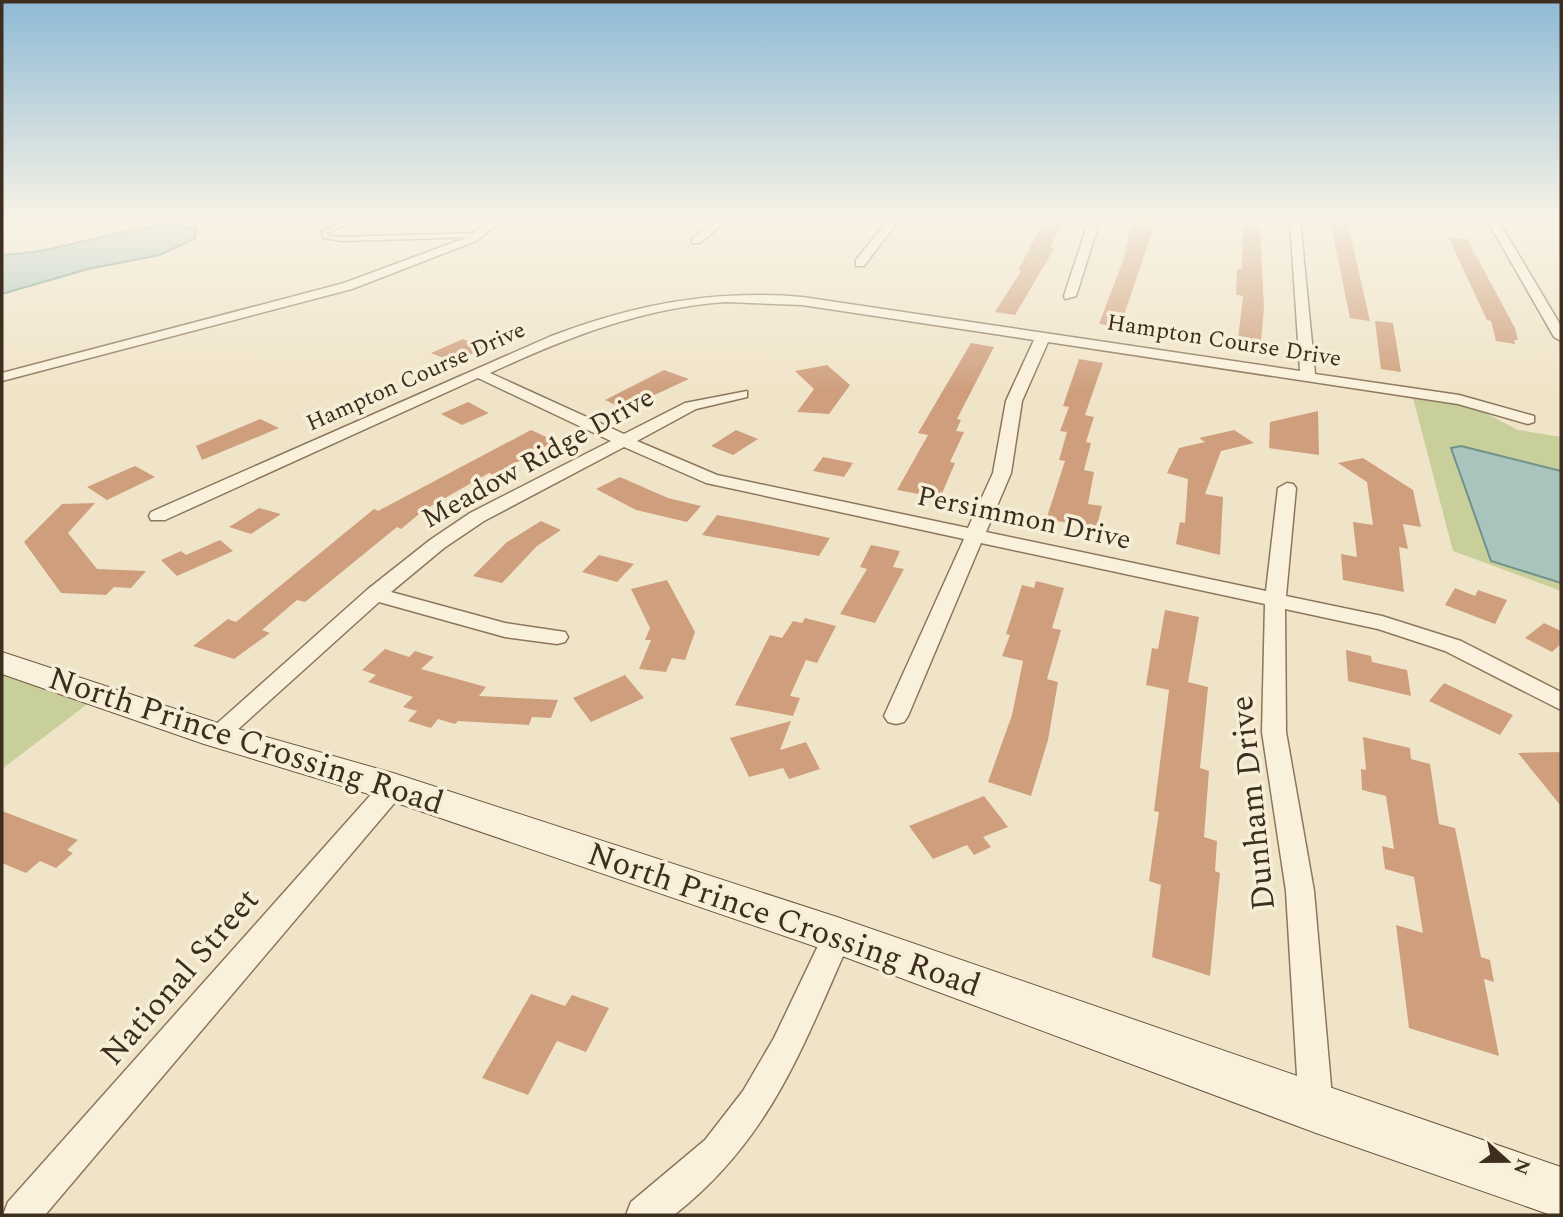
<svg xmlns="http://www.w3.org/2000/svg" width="1563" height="1217" viewBox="0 0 1563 1217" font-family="Spectral,serif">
<rect width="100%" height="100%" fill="#f0e4c8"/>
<path fill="#c9cf9b" d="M1413,398L1472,406L1518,430L1561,437V591L1453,551Z
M2,663L98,696L2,769Z"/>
<path fill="#a9c4bc" stroke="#6f938a" stroke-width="2" d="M166,225L196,228L195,238L160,255L88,269L2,294V255C59,253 110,230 166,225Z
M1461,446L1561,471V583L1491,561L1451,448Z"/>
<path fill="#cf9f7d" d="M1045,220H1063L1050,248L1054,249L1015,315L995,312L1021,271L1018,270Z
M1132,220H1156L1120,327L1099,324L1123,261Z
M1330,220H1347L1370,321L1350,318Z
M1243,226L1260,228L1264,308L1260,352L1237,348L1243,296L1236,295L1237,269H1242Z
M1448,237L1467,239L1515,328L1518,340H1514L1515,344L1496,341L1491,321L1487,320Z
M1375,321L1393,323L1401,372L1381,369Z
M463,339L485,348L453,362L431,353Z
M971,343L994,347L957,419L961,420L956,431L964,432L950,462L955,463L940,498L897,490L928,435L918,433Z
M1079,359L1103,363L1085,415L1094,417L1086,442L1091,443L1084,470L1094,472L1088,504L1102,506L1097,526L1046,520L1065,461L1059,460L1067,432L1060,431L1069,407L1063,406Z
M827,365L850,385L829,414L797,412L814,389L795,371Z
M664,370L689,379L624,409L605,400Z
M468,402L489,413L462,425L441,414Z
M1318,411L1319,455L1269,448L1270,422Z
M260,419L279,428L202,460L196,446Z
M531,430L555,441L494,475L489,473L424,510L401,529L397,527L305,602L297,600L262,630L270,633L234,659L193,646L228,619L236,622L374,509L378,511Z
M736,430L758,439L733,455L711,446Z
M1234,430L1254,443L1221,451L1205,494L1223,497L1220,555L1176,544L1180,522L1185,523L1188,479L1167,473L1179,448L1205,442L1199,438Z
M823,457L853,463L844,477L813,471Z
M1363,458L1413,490L1421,527L1403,524L1408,549L1399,547L1404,592L1343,580L1341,554L1357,557L1353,522L1373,525L1367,482L1338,463Z
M135,466L155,477L107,500L87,487Z
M620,477L668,498L701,506L687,522L636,510L596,489Z
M95,503L68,533L97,569L146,571L131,588L114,587L106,595L61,593L24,542L62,504Z
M259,508L281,514L251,534L229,527Z
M717,515L755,522L830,538L819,556L702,535Z
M541,521L561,530L537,546L502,583L473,576L507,542Z
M220,540L233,551L177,576L161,560L181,551L186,555Z
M871,545L900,551L893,567L904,569L875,623L840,614L867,569L860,567Z
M599,555L634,564L617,582L582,572Z
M667,580L695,632L685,660L672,658L666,672L639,669L651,640H645L650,628L631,589Z
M1036,581L1064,588L1052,628L1061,630L1047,679L1058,682L1048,740L1031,796L988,782L1012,715L1023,661L1002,656L1010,635L1006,634L1022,585L1034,588Z
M1455,588L1475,596L1478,590L1507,600L1495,624L1445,605Z
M1165,610L1199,617L1188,682L1208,687L1200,768L1209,771L1204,837L1217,841L1215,871L1220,873L1210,976L1152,957L1161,885L1149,881L1159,812L1154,811L1169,690L1146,685L1152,648L1158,649Z
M805,618L836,626L817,663L806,660L790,696L800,698L793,716L735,705L770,635L782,638L793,621L802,623Z
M1544,623L1561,631V644L1552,652L1525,638Z
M385,649L409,657L415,651L434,657L421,669L486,687L479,696L558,700L551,718L532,717L529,725L458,721L455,724L438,719L431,728L408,721L417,711L403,707L413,697L368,682L376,675L362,670Z
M1346,650L1371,656L1372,662L1407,670L1411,696L1348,681Z
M625,675L644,698L591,722L573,698Z
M1444,683L1513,715L1500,735L1429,701Z
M791,721L780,750L806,742L820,769L789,779L783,768L749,777L730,738Z
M1363,737L1410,748L1411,759L1430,764L1439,824L1455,828L1481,957L1490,960L1494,982L1484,979L1499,1056L1409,1028L1396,925L1423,933L1414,877L1385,869L1382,846L1394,849L1386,796L1362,790L1361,769L1366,770Z
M1561,752V806L1518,753Z
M984,796L1008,827L983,837L991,847L974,855L967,845L933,859L909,826Z
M2,811L78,840L67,850L73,853L56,868L40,861L26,873L2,863Z
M531,994L565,1006L572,995L609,1008L586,1052L557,1041L528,1095L482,1078Z"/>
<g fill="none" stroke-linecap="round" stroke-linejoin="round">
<defs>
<path id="lane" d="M348,220H356L327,233L328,236L341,237L477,233L480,235L477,237L341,241L324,238L322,231Z"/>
<path id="street" d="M490,220H502L476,241L352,289L2,381V373L344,283L468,237Z
M715,220H727L700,243H692V239Z
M888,220H899L864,266H856V260Z
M1089,220H1100L1076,296L1065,299L1064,296Z
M1290,220H1300L1315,374L1459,395L1534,416V422L1528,424L1458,404L1048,342L1022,401L1011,473L986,532L1266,591L1278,488L1287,483L1293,484L1296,488L1286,596L1382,616L1461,641L1561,692V710L1445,651L1378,629L1285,609L1286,732L1314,891L1333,1109L1328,1121L1316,1126L1304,1121L1299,1109L1286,891L1262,732L1265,604L981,543L908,716L904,722L896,724L888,722L884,716L964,539L706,483L624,447L484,521L444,548L391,592L505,623L565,632L568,637L565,642L557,644L505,637L379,602L225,741L216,744L207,741L204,735L368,589L430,540L470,513L611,441L478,378L165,520H151L149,516L151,512L549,337C632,305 713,289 802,297L1300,371ZM725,302L802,305L1034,340L1006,401L993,473L968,528L717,475L637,441L696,409L747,397V391L685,403L624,434L490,373C566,338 641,308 725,302Z
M1487,220H1498L1561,326V341L1554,337Z
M393,777L402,780L406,787L402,794L45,1215H3L8,1202L384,780Z
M837,923L847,927L852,936C803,1045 772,1138 674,1215H626L631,1202L705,1140L743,1091L774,1038L827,927Z"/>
<path id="secondary" d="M2,652L224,725L393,773L837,917L1561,1167V1215H1551L1316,1133L834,953L385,799L204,744L2,674Z"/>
</defs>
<use href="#lane" stroke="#8d765c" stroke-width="3"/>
<use href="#street" stroke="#8d765c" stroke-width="3"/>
<use href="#secondary" stroke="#6f573f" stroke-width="2"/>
<use href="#lane" fill="#faf1dc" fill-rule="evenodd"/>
<use href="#street" fill="#faf1dc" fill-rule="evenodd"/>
<use href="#secondary" fill="#faf1dc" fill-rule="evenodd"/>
</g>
<linearGradient id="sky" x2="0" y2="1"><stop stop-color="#8fbad6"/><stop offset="0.56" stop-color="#f8f3e6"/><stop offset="1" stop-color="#f8f3e6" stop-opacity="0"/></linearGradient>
<rect width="1563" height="391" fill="url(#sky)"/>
<g text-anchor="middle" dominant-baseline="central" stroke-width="7" stroke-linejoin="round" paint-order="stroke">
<g font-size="23" fill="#3d2e20" stroke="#f7eed8">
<text transform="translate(1224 341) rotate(9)">Hampton Course Drive</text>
<text transform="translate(416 377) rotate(-24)">Hampton Course Drive</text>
</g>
<g font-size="28" fill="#3d2e20" stroke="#f7eed8">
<text transform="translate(538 458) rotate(-29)">Meadow Ridge Drive</text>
<text transform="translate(1024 518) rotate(12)">Persimmon Drive</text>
</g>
<g font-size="33" fill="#3d2e20" stroke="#f7eed8">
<text transform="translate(246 741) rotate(18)">North Prince Crossing Road</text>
<text transform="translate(1253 803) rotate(-96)">Dunham Drive</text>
<text transform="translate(784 920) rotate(19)">North Prince Crossing Road</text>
<text transform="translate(180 977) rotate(-49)">National Street</text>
</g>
</g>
<rect width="1563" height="1217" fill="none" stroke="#3d2e20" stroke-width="7"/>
<g transform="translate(1507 1161) rotate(111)" stroke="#f7eed8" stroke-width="5" paint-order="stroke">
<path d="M0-5L12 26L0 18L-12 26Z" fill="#3d2e20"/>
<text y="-10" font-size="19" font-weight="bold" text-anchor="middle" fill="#3d2e20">N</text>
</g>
</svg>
